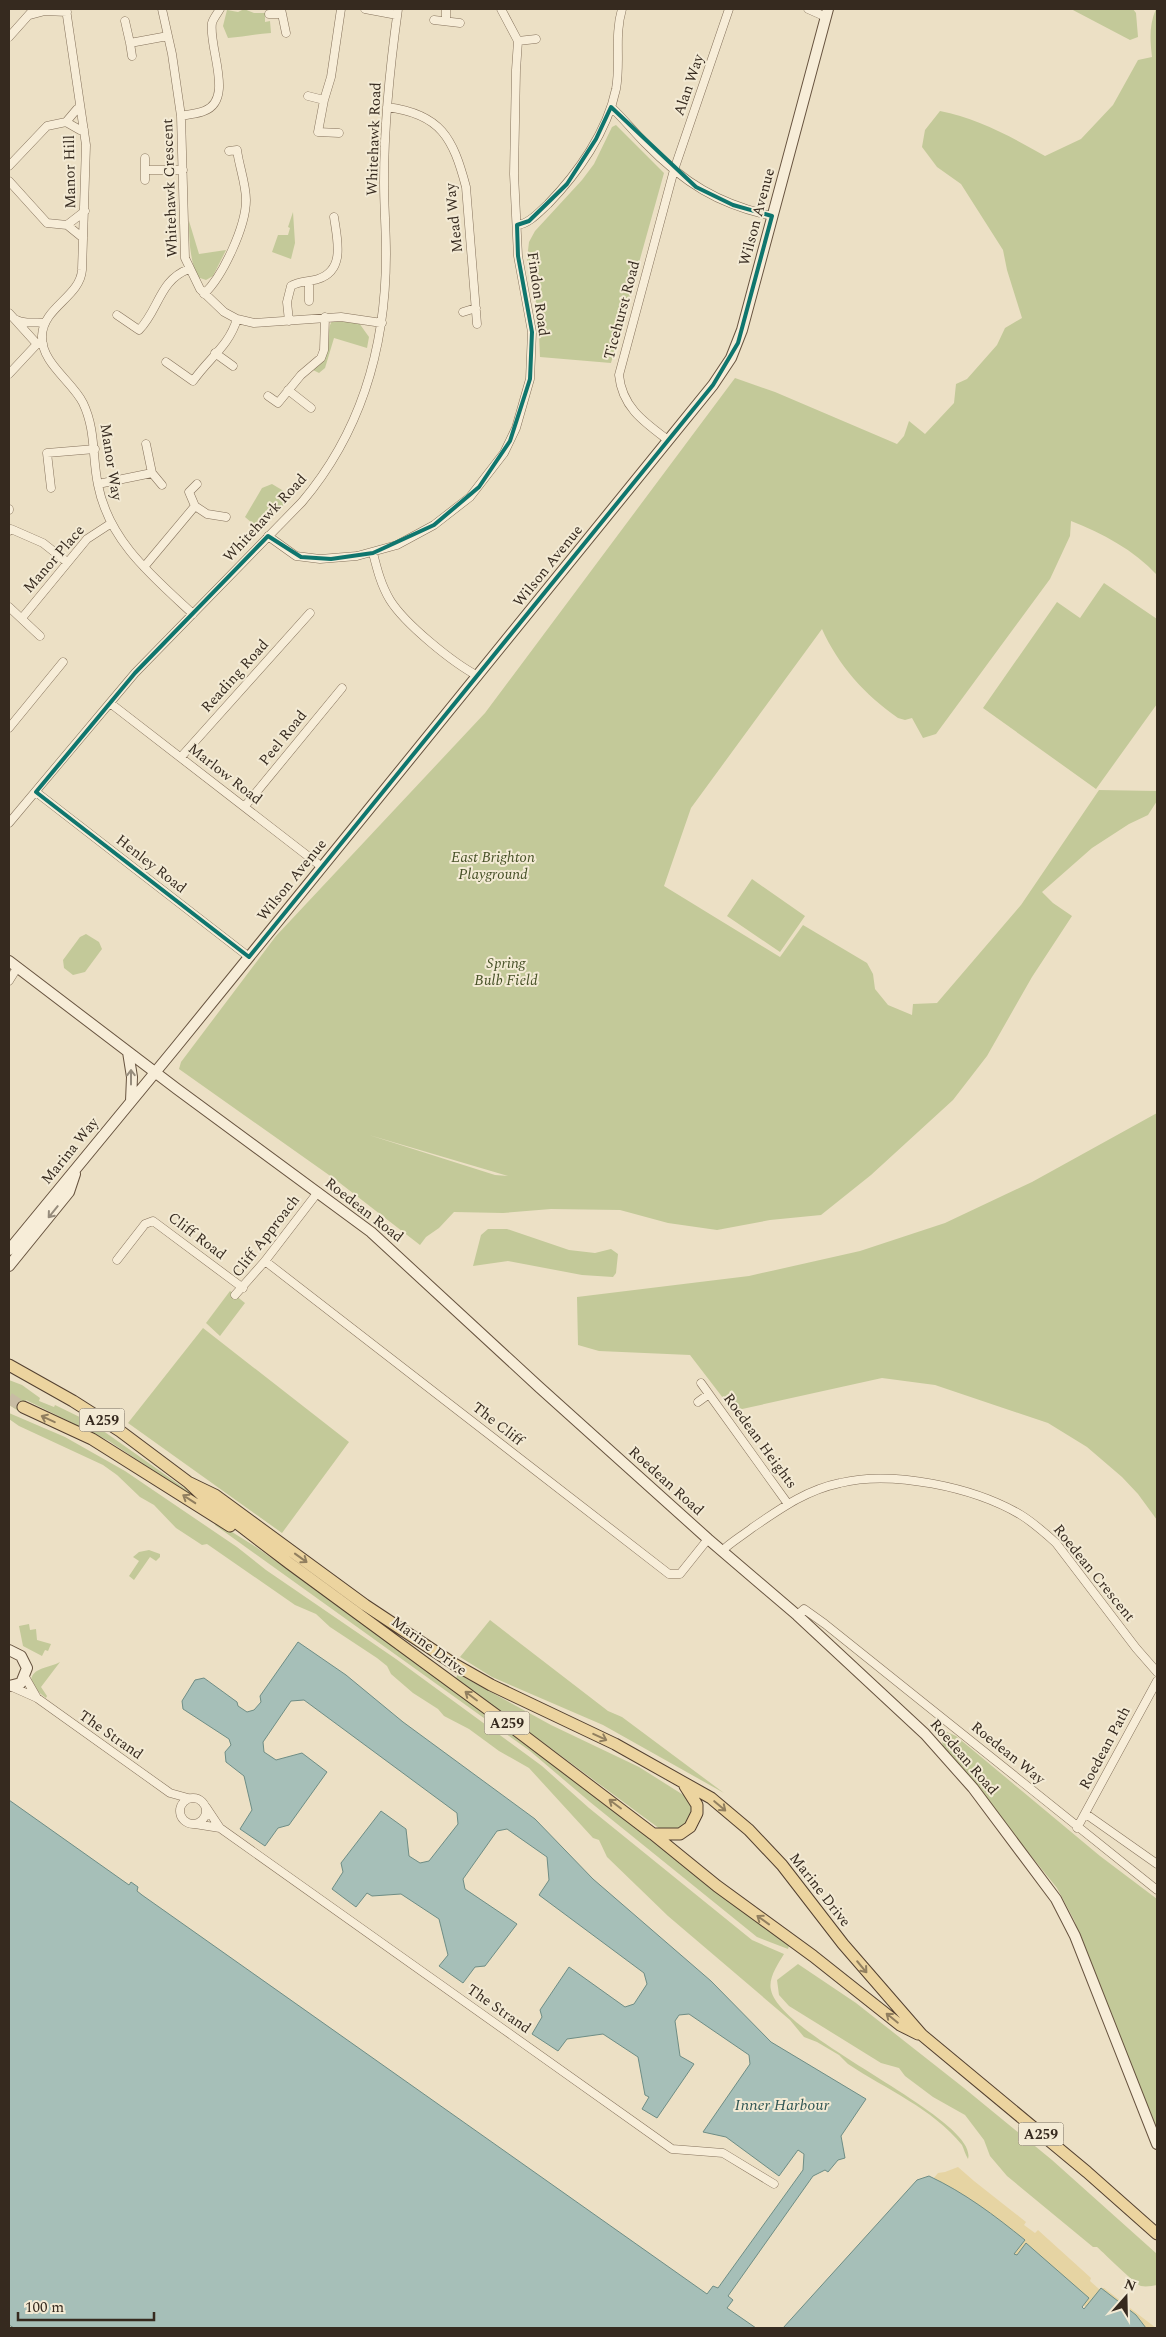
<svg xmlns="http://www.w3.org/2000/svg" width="1166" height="2337" viewBox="0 0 1166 2337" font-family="Spectral,serif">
<rect width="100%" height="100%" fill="#ece0c5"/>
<path fill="#c3c999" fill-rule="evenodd" d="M244,9L254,13H265V22L270,21L271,33C256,34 243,37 228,38L223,26L227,10L238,12Z
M1071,9H1133L1136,13L1138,37L1130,40Z
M1156,9L1157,575C1134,550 1102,533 1071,521L1070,536L1050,579L936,734L923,738L912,718L905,720L898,718C865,695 838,665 822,629L691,808L664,886L780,957L803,925L867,963L873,974L875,989L888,1005L912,1015L913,1004L937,1003L1021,905L1099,790L1157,791V801L1148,815L1129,824L1092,848L1042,892L1053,903L1072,916L1032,977L987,1056L953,1100L871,1175L821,1215L770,1220L717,1230L668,1223L620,1210L551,1209L503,1213L454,1212L439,1228L426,1237L420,1245L336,1180L179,1069L181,1062L276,936L485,713L735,378L775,392L897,444L904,436L909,421L925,434L954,403L956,384L967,379L997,345L1005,328L1022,318L1007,270L1003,250L961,184L937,167L922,147L925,130L940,111C977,118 1012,137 1045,156L1081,139L1113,105L1138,60L1152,57C1150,40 1149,25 1156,9ZM369,1135L508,1176L495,1175Z
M616,125L664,173L611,363L540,357L538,312L527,259L529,242L535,231L582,180L594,164L612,127Z
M293,212L295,243L291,259L272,252L278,235H288L290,228L288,227Z
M189,221L199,254L226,250L213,276L206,280L197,277C190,258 189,241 189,221Z
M344,319L359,323L369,337L367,348L334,338L325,368L319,373L313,370L324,359L330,325L332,321Z
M272,484L292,496L260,530L245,517L262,488Z
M1104,583L1157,619V704L1096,789L983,708L1057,602L1080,618Z
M752,879L805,916L780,952L727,916Z
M86,934L99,942L102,949L85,972L73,975L64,968L63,960L80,937Z
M1157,1113V1520L1138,1494L1122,1477L1087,1447L1048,1423L935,1385L882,1378L733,1411L690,1355L599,1351L578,1345L577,1297L749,1276L860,1251L945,1223L1032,1182Z
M488,1229H507L569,1250L595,1253L611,1249L618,1254L616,1273L613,1277L582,1275L508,1261L473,1266L481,1235Z
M230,1291L245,1303L220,1336L206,1323Z
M203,1328L349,1442L282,1533L128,1423Z
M9,1380L22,1385L40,1398L39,1401L54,1407L55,1405L92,1423L201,1500L200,1502L109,1441L26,1400L20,1412L9,1405Z
M9,1413L65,1437L125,1471L237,1547L266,1570L396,1659L542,1766L589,1808L752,1940L784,1954C778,1964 768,1978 771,1990C781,2038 980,2119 968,2159C965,2154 964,2149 962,2145C932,2108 887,2090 848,2064L839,2055L817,2042L804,2037L790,2020L668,1916L607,1857L599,1840L593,1838L529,1768L499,1751L469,1729L444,1716L438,1709L413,1693L391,1674L387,1666L377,1658L330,1627L316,1614L295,1605L207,1544L202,1545L176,1528L154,1505L140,1497L117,1475L103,1465L19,1426L9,1419Z
M216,1522L256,1547L441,1679L589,1789L671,1856L789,1946L788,1949L757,1937L590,1802L530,1751L215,1525Z
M149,1550L160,1554V1557L156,1561L150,1557L134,1580L129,1576L139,1561L133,1557L139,1552Z
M490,1620L608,1711L622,1717L724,1793L603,1725L492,1677L460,1657Z
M29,1624L30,1630L36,1629L37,1640L51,1644L48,1651L45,1650L42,1656L23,1646L19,1626Z
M60,1662L41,1687L47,1696L46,1698L36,1690L31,1681C32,1667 50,1668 60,1662Z
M458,1674L551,1725L639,1767L685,1796L691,1804V1817L686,1825L679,1831L660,1829L456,1678Z
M947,1732L956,1736L1100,1856L1157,1899V2131L1074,1920L1057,1888L943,1747L941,1736Z
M798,1964L856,2003L964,2088L1052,2160L1157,2254V2285C1152,2286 1146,2287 1141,2286C1136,2285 1105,2254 1097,2247H1093L1007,2176L990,2156L984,2140L965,2115L933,2097L905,2076L899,2068L881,2063L789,2006L779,1995L777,1980Z"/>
<path fill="#e6d4a3" d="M958,2167L974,2181L1026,2222L1024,2225L1035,2233L1038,2230L1091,2278L1090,2281L1099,2289L1104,2288L1156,2328H1110C1056,2278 982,2235 920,2195L938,2173L945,2172Z"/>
<path fill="#a6bfb8" stroke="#6e8d85" d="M298,1642L346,1675L403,1722L535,1819L593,1879L711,1981L771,2042L866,2099L841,2136L845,2158L838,2160L828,2172L825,2170L813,2176L728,2296L733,2300L727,2308L756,2328H14L9,2325V1800L129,1885L131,1882L138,1887L137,1891L142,1895L707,2294L713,2286L718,2288L803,2170L804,2154L798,2150L779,2176L726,2137L703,2132L750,2064L749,2055L689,2014L679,2015L675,2021L680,2056L694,2064L657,2118L642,2109L649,2097L645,2095L638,2057L603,2034L567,2039L558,2051L532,2034L542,2017L540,2010L569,1967L625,2007L634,2004L647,1984L644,1973L539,1895L549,1880L547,1857L507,1829L497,1831L463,1879L465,1889L517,1924L485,1966L475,1967L463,1983L439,1966L448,1955L439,1919L401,1894L372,1896L367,1893L356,1907L332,1889L343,1872L341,1863L381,1811L406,1829L409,1856L420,1863L429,1861L458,1824L457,1813L304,1700L291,1701L263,1742L264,1752L276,1760L302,1753L327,1772L289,1825L278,1828L265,1846L240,1829L252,1810L244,1776L226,1762L225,1752L231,1745L229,1739L183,1709L182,1701L195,1680L204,1678L237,1702L238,1706L247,1712L254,1710L261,1702L260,1696Z
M929,2176C965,2193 994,2215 1025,2240L1014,2254L1017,2255L1026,2243L1089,2298L1082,2307L1084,2309L1101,2288L1136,2315L1146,2328H783L917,2180Z"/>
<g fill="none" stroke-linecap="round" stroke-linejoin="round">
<path stroke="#c8bca4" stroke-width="11" stroke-dasharray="11 5.5" stroke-linecap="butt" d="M9,1398L23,1407"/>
<defs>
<path id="street" d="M66,9L86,145L82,270C80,297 43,307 42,336C41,363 72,381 83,403C96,430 92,457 98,485C109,541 152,576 193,614
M162,9L172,54L181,116L185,258L200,289L224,312L237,319L254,323L341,317L382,323
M281,9L286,33
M365,9L397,15
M808,9L826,17
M269,14H281
M30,15L45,11L67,12
M434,20L460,23
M125,21L130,43L168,36
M446,21V9
M9,37L34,9
M518,41L536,39
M130,43L132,56
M308,96L324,100
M387,107C441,114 453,138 466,187L477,324
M611,107C623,118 633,131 645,143C684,183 718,204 772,216
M181,116C188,114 197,114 204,111C235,100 208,47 212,23C213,19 217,14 220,9
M66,122L80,130H84
M339,133L318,132L324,100L331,77L341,9
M145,158V170H183
M9,166L47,126L66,122L77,109H80
M145,170V180
M9,181L47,223L67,225L83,238
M67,225L85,211
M517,225C529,224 539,212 548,204C578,173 607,132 616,89C621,62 614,36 622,9
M309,282V301
M204,294C223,276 246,226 246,200C246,184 239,166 237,150L229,151
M463,312L476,308
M9,313L37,344H43
M117,315L139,330C159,310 159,280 189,269
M17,320C27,325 35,321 45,323
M289,321L287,302L291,286C299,281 309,282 318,279C346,270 337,239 334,217
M215,353L233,366
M166,362L193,381C209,358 229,346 237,319
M9,374L37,344
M288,390L311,408
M268,396L278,403L301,375L321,358L324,350L325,317
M668,440C644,422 622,407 619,375L674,170L729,9
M152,473L162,485
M98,484L152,473L146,444
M51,488L47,453L95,449
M195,506L207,514L226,517
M9,510V509
M9,531L11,529L43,543L67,562
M268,536L296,556L320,559L357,556L397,545L434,525L470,497L504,453L516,428L530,379L532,332L518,256L514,174L516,70L518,41L501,9
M373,553C377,569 381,585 390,600C405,624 453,663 478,676
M144,567L195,506L189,492L197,484
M9,607L40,636
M22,618L87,539L110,524
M110,703L322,867
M9,728L63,662
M181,757L310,613
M36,792L249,957
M245,806L342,688
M9,823L135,673L302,502C362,431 386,346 386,254C386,230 384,206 384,182C384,124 390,66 398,9
M9,981L17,968
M117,1260L145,1224L153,1221L243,1288
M265,1261L669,1574H680L708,1539
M235,1295L265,1261L318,1192
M701,1383L788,1504
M698,1402L709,1394
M722,1551C731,1542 742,1536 752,1528C780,1509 806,1490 840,1483C892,1470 974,1487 1021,1515C1034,1523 1045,1533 1056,1543L1136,1648L1157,1672
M797,1615L804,1609L825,1624L1157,1890
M25,1677L37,1698
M10,1686L37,1698L170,1793L188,1798
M180 1811a13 13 0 1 1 26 0a13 13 0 1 1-26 0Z
M206,1807L220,1828L672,2149L723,2153L774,2184
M1086,1814L1157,1864
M195,1824L220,1828
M1077,1828L1157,1681"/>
<path id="secondary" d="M9,961L177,1089L371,1232L539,1387L708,1539L797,1615L925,1734L973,1788L1056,1899L1075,1936L1157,2144
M128,1052L132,1077L131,1101
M9,1250L176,1047L713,385L731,358L742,330L828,9
M9,1266L69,1192L75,1174
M9,1650L21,1656L27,1668L21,1683L9,1686"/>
<path id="primary" d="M9,1365L73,1401L120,1431L188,1482L208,1501L289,1563L511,1726L653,1834L717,1886L813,1956L900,2025L918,2034
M23,1407L92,1439L230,1526
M188,1482L215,1495L365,1605L454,1664L491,1685L615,1744L711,1798L749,1830L782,1865L843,1944L922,2035L1087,2172L1157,2234
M653,1834H680L690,1827L697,1813V1805L685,1786"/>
</defs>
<use href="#street" stroke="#85725c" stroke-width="9"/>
<use href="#secondary" stroke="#67533f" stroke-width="12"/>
<use href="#primary" stroke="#534030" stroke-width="13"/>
<use href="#street" stroke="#f7edd8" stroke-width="8"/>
<use href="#secondary" stroke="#f7edd8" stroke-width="10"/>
<use href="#primary" stroke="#ecd49f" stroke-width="11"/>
</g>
<defs><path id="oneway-shaft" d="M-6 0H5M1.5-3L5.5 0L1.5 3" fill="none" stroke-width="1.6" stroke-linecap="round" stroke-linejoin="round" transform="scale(1.25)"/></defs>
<g stroke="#968c7c">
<use href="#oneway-shaft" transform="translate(131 1077) rotate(-90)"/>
<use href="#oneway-shaft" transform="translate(53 1212) rotate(129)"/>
</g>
<g stroke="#917f5f">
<use href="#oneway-shaft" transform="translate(48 1419) rotate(-155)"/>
<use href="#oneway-shaft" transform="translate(189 1499) rotate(-147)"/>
<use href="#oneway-shaft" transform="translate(301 1558) rotate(36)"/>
<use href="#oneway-shaft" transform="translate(471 1696) rotate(-143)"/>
<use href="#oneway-shaft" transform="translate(600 1737) rotate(25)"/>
<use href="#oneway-shaft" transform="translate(615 1804) rotate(-143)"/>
<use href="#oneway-shaft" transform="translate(720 1806) rotate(40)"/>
<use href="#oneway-shaft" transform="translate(763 1920) rotate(-144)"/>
<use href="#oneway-shaft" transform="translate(862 1967) rotate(50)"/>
<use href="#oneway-shaft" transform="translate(892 2018) rotate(-141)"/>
</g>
<path fill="none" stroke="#0f766e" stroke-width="4" stroke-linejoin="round" d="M611,107L696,187L733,205L772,216L738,343L713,385L249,957L36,792L135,673L268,536L301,557L331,559L373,553L434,525L479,487L510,441L530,379L532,332L518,256L517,225L529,221L567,184L596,139Z"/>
<g text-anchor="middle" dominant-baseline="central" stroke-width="4" stroke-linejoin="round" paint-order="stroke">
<g fill="#f3ead4" stroke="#6f6455" stroke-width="1">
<rect x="79.5" y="1408.5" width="45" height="23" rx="4"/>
<rect x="484.5" y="1711.5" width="45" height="23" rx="4"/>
<rect x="1018.5" y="2122.5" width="45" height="23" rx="4"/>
</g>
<g font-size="14" font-weight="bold" fill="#362a1f">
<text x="102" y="1420">A259</text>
<text x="507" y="1723">A259</text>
<text x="1041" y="2134">A259</text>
</g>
<g font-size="15" fill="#362a1f" stroke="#f3ead4">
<text transform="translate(689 85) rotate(-71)">Alan Way</text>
<text transform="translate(374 139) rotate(-88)">Whitehawk Road</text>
<text transform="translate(70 172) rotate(-91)">Manor Hill</text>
<text transform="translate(170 188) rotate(-92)">Whitehawk Crescent</text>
<text transform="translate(757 217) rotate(-75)">Wilson Avenue</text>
<text transform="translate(454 218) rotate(-96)">Mead Way</text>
<text transform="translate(538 294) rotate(82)">Findon Road</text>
<text transform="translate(622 310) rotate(-75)">Ticehurst Road</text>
<text transform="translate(111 462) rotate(81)">Manor Way</text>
<text transform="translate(265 518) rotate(-47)">Whitehawk Road</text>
<text transform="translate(54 559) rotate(-49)">Manor Place</text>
<text transform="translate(548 566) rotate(-51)">Wilson Avenue</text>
<text transform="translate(235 676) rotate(-48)">Reading Road</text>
<text transform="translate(283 738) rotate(-51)">Peel Road</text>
<text transform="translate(225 774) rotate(38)">Marlow Road</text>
<text transform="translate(151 864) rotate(38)">Henley Road</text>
<text transform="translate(292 880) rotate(-51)">Wilson Avenue</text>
<text transform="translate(70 1151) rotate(-51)">Marina Way</text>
<text transform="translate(364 1210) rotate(38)">Roedean Road</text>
<text transform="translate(197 1236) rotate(37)">Cliff Road</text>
<text transform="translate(266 1236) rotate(-52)">Cliff Approach</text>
<text transform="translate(498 1424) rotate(38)">The Cliff</text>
<text transform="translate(760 1441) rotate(54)">Roedean Heights</text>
<text transform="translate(666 1481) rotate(42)">Roedean Road</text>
<text transform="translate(1094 1573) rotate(51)">Roedean Crescent</text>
<text transform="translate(429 1646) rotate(36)">Marine Drive</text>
<text transform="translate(111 1735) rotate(35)">The Strand</text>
<text transform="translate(1105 1748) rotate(-62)">Roedean Path</text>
<text transform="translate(1008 1753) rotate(39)">Roedean Way</text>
<text transform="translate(964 1757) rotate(49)">Roedean Road</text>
<text transform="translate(820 1890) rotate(52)">Marine Drive</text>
<text transform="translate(499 2009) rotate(35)">The Strand</text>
</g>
<g font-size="15" font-style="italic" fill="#475127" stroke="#f3ead4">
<text x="493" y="857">East Brighton<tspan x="493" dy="17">Playground</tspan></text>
<text x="506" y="963">Spring<tspan x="506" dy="17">Bulb Field</tspan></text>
</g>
<g font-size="16" font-style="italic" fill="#2f5553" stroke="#f3ead4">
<text x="782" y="2105">Inner Harbour</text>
</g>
</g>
<rect width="1166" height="2337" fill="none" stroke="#362a1f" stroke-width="20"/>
<g transform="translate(1126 2297) rotate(20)" stroke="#f3ead4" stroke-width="4" paint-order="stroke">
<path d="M0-4L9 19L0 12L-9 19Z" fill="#362a1f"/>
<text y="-8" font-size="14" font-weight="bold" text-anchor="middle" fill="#362a1f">N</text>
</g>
<path d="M18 2312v8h136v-8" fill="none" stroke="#362a1f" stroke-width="2.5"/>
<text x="25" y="2312" font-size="15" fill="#362a1f" stroke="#f3ead4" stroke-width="4" paint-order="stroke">100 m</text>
</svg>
